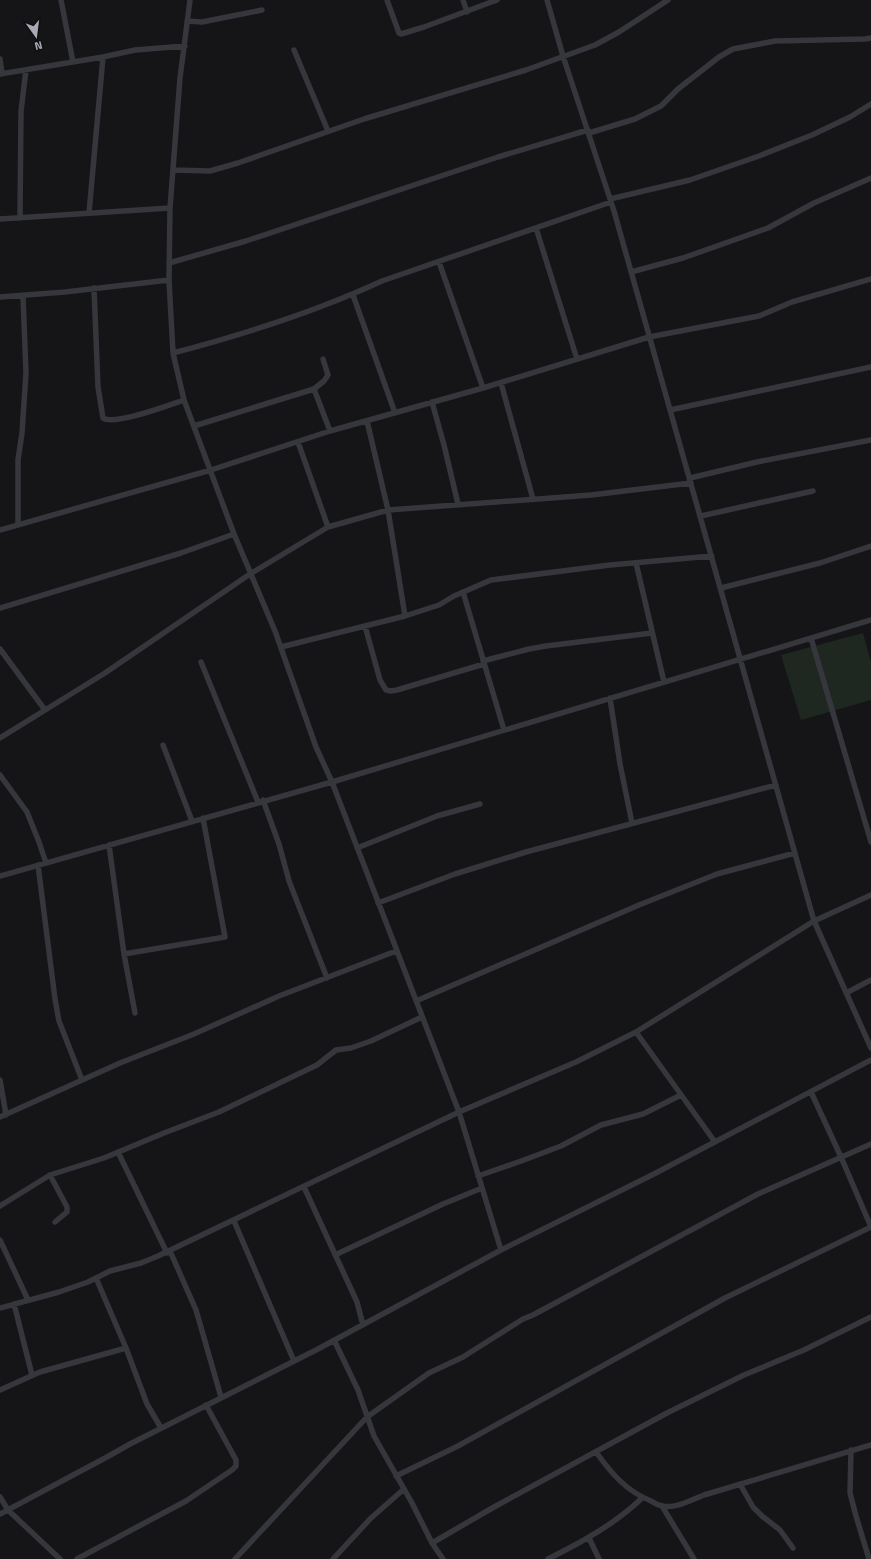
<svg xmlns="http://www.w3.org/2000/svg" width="871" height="1559" viewBox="0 0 871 1559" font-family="'Titillium Web',sans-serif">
<rect width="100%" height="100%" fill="#151517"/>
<path fill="#1f2721" d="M863,633L871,662V700L801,720L781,655Z"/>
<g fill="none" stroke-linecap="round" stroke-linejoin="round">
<path stroke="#36373c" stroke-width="5.5" d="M61,0L73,62
M190,0L180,78L170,208L169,280L173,353L184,400L234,534L275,631L316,747L332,782L459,1112L501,1250
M387,0L399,33L401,34L424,27L497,0
M463,0L467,12
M547,0L563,56L614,211L814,921L871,1048
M187,21L202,22L262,10
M294,50L328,131
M0,59L2,74
M0,74L103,57L135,50L185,46
M589,133L635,119L661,106L678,89L719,57L733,49L775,41L865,39L871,38
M174,170L210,171L238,163L364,119L526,70L595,45L619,32L668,0
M610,199L690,180L759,156L812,135L850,117L871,104
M89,213L103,57
M20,218L21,111L26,70
M0,219L170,208
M536,228L577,359
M439,262L483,388
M169,263L246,241L498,157L588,130
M631,272L683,258L768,228L814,203L871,178
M94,288L98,387L103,418C114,426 169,405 184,400
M353,295L395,413
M0,297L65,292L169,280
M173,353C242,335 317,311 382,281L611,202
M501,383L533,499
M314,389L330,431
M432,402L444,445L458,504
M670,410L871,367
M367,421L388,510L405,616
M194,426L314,389L324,381L328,375L323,359
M298,442L328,527
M690,478L757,462L871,440
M701,516L813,491
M18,524V460L22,433L26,373L23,296
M0,530L211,470L330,431L483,388L649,337L759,316L792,302L871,279
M636,563L664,682
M721,588L820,563L871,546
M463,592L504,730
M0,608L181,553L234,534
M365,626L380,680L386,690L391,691L397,690L484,664
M811,638L871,842
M281,647L405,616L439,605L454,596L491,580L610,565L712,556
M0,649L45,710
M483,661L529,649L546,646L652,633
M201,662L258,802
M610,698L620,764L632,823
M0,738L105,673L250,574L328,527L388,510L591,495L691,483
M163,745L192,821
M0,775L27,812L39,842L46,863
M263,800L279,844L289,881L327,978
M109,845L124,954L135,1013
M357,848L437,816L480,804
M38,865L55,999L59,1021L82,1080
M0,876L332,782L871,620
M378,903L455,874L526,852L776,785
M124,954L225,937L203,818
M846,993L871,980
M416,1001L639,905L717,874L795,853
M636,1032L715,1142
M0,1080L6,1115
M811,1092L841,1157L871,1227
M0,1117L120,1063L194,1034L279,996L396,951
M118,1152L167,1253
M50,1175L67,1207V1212L55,1222
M478,1176L524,1160L561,1146L601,1125L643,1114L681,1095
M304,1187L357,1302L363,1325
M0,1206L50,1175L104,1158L164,1133L219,1112L317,1065L336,1050L351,1048L371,1041L422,1017
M234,1221L294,1361
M0,1240L28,1300
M170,1251L196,1310L221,1397
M335,1255L443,1204L482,1188
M96,1278L126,1348L147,1404L161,1428
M14,1304L32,1375
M0,1308L59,1292L88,1282L110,1271L141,1263L158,1256L459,1112L576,1062L636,1032L814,921L871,895
M334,1340L358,1390L374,1436L412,1503L432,1543L443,1559
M0,1390L40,1372L126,1348
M851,1450L850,1493L856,1516L869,1559
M596,1452C611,1473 626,1491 651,1501C654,1503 658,1505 662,1506C676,1509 691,1500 704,1495L871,1445
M396,1476L458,1446L725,1298L871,1227
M740,1484L753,1507L762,1516L780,1530L793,1548
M0,1497L8,1510L60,1559
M662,1506L694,1559
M0,1514L107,1457L130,1444L318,1349L501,1250L652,1175L871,1060
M589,1538L599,1559
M432,1543L494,1507L667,1413L744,1375L804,1350L871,1317
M77,1559L186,1501L232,1470L236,1466V1460L206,1405
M235,1559L367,1417L429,1373L463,1357L523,1319L533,1315L758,1194L871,1144
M333,1559L371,1518L404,1489
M548,1559C582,1542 615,1524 642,1498"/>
</g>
<g transform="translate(36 36) rotate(166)" stroke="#101012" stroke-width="3" paint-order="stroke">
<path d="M0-3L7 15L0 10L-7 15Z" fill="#a8abb6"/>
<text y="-6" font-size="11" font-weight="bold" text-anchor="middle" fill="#a8abb6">N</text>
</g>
</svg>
